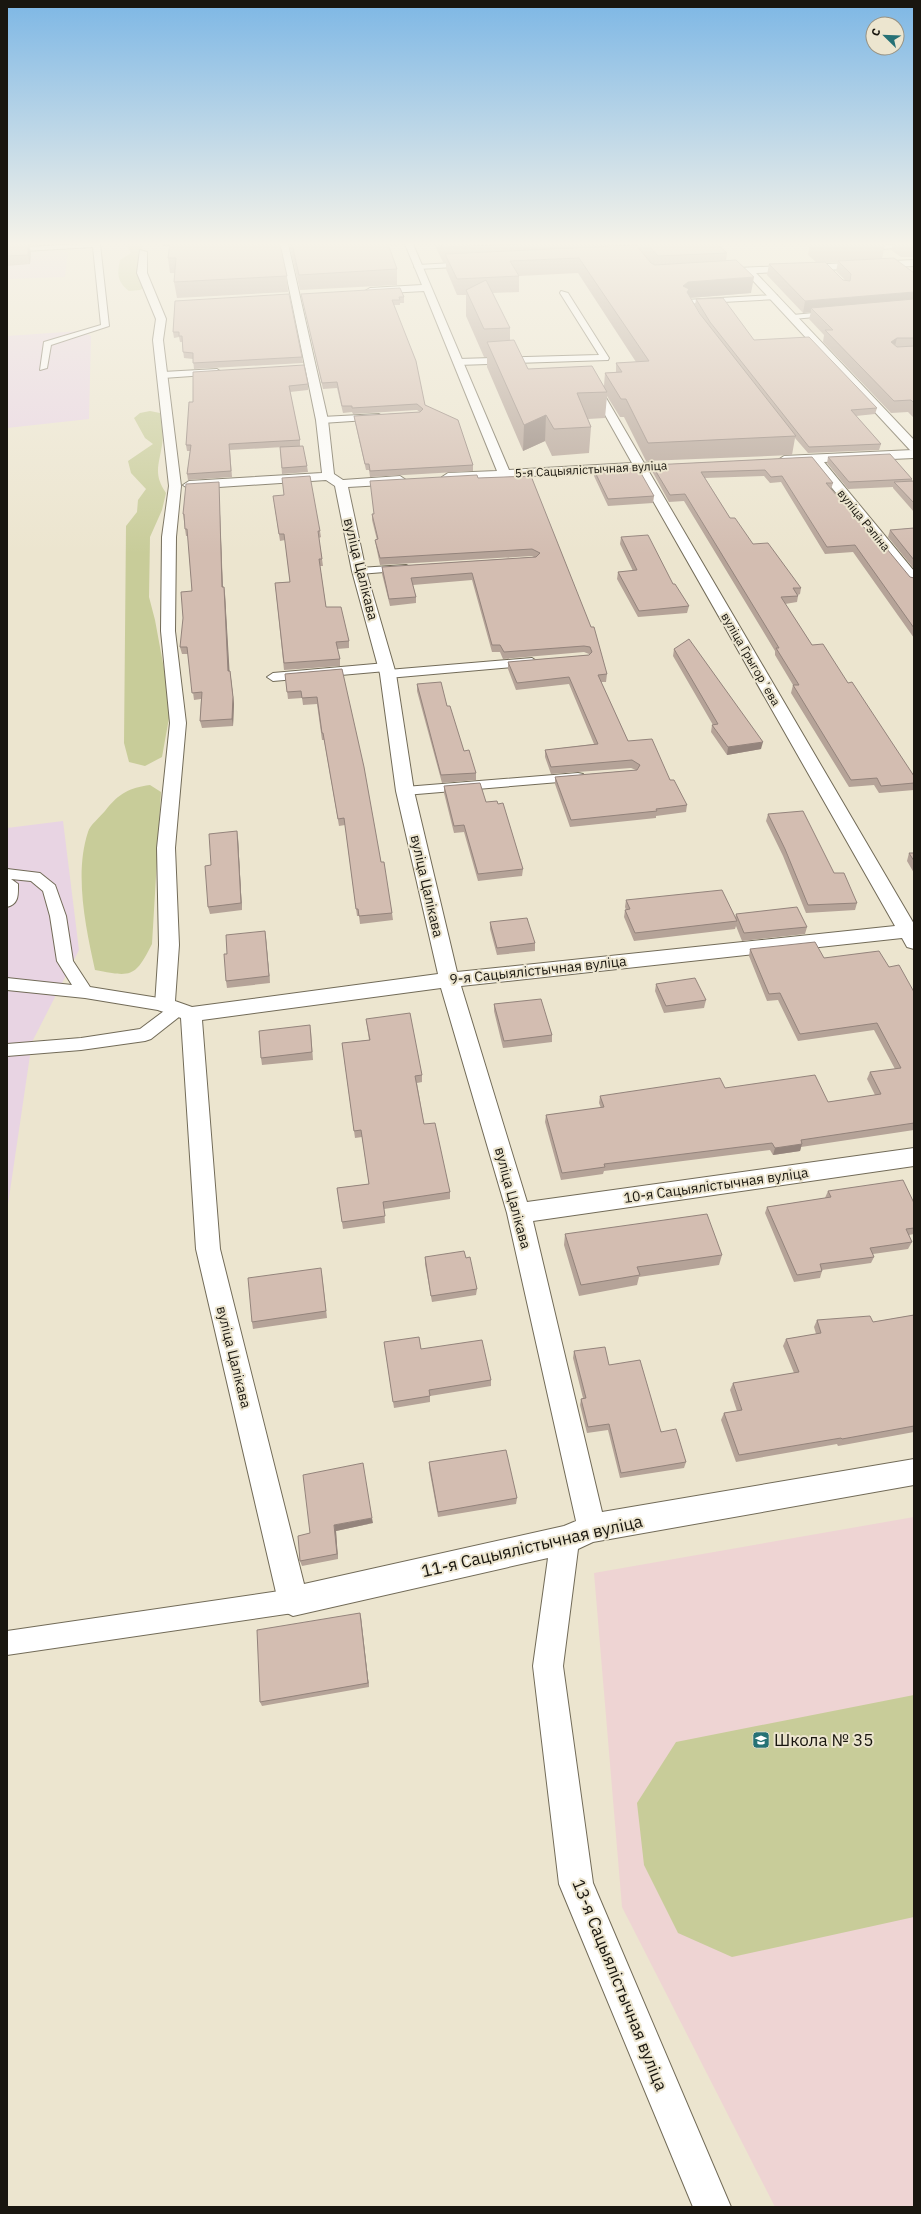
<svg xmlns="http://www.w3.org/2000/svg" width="921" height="2214" viewBox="0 0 921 2214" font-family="'IBM Plex Sans',sans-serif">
<rect width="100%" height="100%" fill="#ece5cf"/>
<path fill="#e8d4e3" d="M52,250L68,252L65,277L7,279V253Z
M80,331L91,336L89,419L7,428V336Z
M63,821L79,950L32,1042L7,1211V828Z"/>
<path fill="#eed4d3" d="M914,1517V2207H775L622,1907L594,1573Z"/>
<path fill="#c8cc99" d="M126,244H143L140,259L145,287L140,290L129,291C117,282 117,274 120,260L131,253Z
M150,411L160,413C161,423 164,435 162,445C159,465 153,474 166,493L162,510L150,537L149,597L155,620L171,707L162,757L145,766L129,762L124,743L126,526L137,512L138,500L146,489L131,473L128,461L153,444L145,438L134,418L140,413Z
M150,785L161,792L152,944C135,978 131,977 95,970C86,929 74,874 88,832C90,825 100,817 105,811C119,793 129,788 150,785Z
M914,1695V1917L732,1957L678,1933L644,1865L637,1803L676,1742Z"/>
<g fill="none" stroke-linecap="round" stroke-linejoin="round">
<defs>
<path id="service" d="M83,244H100L109,326L51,345L47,368L40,370L44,342L101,325L93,247L7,252V248Z
M914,244V247L861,250L857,248L861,246Z
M470,262H473V266L418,269L414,267L418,265Z
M561,291L568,293L609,358L608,360L458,365L454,362L458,359L599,355L560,293Z
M774,295H777V299L686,304L682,302L686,300Z
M834,311H837V315L793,319L789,317L793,315Z
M217,369L221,372L220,374L163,378L159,375L163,372Z
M379,414L384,417L382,419L322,423L317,420L322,417Z
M406,565L412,568L410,570L359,574L353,571L359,568Z
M532,658L538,662L536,665L388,678L382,674L386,671L273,681L267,677L273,673L386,663L392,667L388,670Z
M578,773L583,774L585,777L583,780L405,795L398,791L405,787Z
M7,869L40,873L55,885L66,916L73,961L90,987L165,999L171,1001L173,1004L178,1003L184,1005L186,1009L184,1013L151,1039L145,1041L81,1050L7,1056V1044L81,1038L140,1029L164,1011L85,998L7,990V978L72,985L57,961L50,916L43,891L31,881L11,879L18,884C18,895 19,904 7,907Z
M293,1589L302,1592L305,1601L302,1610L293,1613L7,1655V1631Z"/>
<path id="minor" d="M280,244H288L328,420L334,474L343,480L400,476L406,480L400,484L348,487L366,571L396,674L414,791L457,972L895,926L636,471L444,480L442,477L448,473L497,471L424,291L370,294L365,291L370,288L422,285L405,244H413L509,470L632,463L586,381L591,378L595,379L644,463L653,462L659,466L657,469L648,470L914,924V949L907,947L902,938L461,986L527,1202L914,1148V1166L533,1221L602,1512L914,1459V1485L593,1542L578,1549L563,1666L593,1883L731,2207H693L559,1884L533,1666L548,1558L293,1616L283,1611L278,1601L196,1249L181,1018L158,1010L155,1005L159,945L157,848L170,723L161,631L162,537L169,486L153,340L156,319L137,273L140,250L147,252V273L166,319L163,340L181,486L176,537L175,631L186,723L175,848L179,945L175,1001L192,1007L438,974L396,791L380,674L352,571L335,486L326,480L189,489L183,485L189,481L322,473L316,420ZM441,988L507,1213L576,1521L564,1526L304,1584L220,1249L202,1020Z
M914,260V266L756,273L914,440V458L824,462L914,571V584L909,583L811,462L784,464L778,460L784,456L913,450H910L746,273L717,275L712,272L717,269Z"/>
</defs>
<use href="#service" stroke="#726b58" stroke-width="2"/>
<use href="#minor" stroke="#726b58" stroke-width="2"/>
<use href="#service" fill="#fff" fill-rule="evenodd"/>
<use href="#minor" fill="#fff" fill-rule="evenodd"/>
</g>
<path fill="#b5a398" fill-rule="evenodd" d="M7,244H32L31,245H29L31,252L30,264L7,266Z
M162,244L287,276L288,292L177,298L174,282L175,273H170L168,258L169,246H163Z
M288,244H405L404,245L389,246L397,269V285L300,290L289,244Z
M414,244H630V246L634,245L632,244H717L727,253L726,261L751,293L690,298L700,314L703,318L695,305L696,299L754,340L877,408L875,414L856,416L881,444L879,450L808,453L795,438L792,455L646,461L624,417H620L607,396L605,418L588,419L591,427L589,453L552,456L545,441L523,451L487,367V357H484L466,316V295H457L446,269V262H443L434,244L415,245ZM578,273L636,362L616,363V372L605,373L604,386L528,369L510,340V328L493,293L519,292V276Z
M810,244H888H885L882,259L914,273V418L908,412L891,413L823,342L824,335L809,319L811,312L803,313L767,275L769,264L816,262L808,255ZM838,262L836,271L845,280H843L826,263Z
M893,244H914V257H901L891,250Z
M301,294L404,297V303H400V305H394L425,405L473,465V471L370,477L369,470H366L355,422L354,416L420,412L417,410L353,414L352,412L343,413L337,388L323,389L302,299Z
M175,301L302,357L303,363L194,369L193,359L184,358L182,342H180L179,337L174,338L173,332Z
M193,372L308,384V390L290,392L300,440V446L230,450L232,477L188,480L187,474L190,451H187L186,445L193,402Z
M280,447L307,466L308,472L282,474Z
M812,457L833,483L831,489L868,532L910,577L914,578V638L853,552L825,554L781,482L770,483L764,476L705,478L730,518L753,544L801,588L800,594L798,595V596L797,602L785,604L812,645L848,683L914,776V790L879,793L874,785L849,787L791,693L793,685L775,655V651L684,501L669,502L652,471V465Z
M828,457L912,479V481H914V512L893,488V487L848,489L827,463Z
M594,470L654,496L653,503L608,506L594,476Z
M531,476L607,674L606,682H601L628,741L670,780L687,805L686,812L656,816V818L570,827L555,784V777L636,770L631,768L551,774L545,757V750L594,744L569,684L516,690L508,669V662L589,655V654L584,652L503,659L500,652H492L472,580L413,585L416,597V603L390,606L382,574V567L534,557L532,556L380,565L376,546L375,540H377L372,520V514L478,478Z
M219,488L223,587H224L225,594L229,671H230L231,678L234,704L233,726L202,728L200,721L201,699L194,700L188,654H182L180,647L192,591L188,536H186L185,529L184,521L183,514Z
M273,496L320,531L321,537L319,538L323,566H320L326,607L349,641V648L337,649L340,659V666L284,670L275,583L290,582L285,540L280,541Z
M914,528V569L888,537L890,530Z
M621,537L673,584L689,606L687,613L638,617L617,579L618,572L633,571L620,544Z
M674,649L761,749L727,755L711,732L712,725H713L673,656Z
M342,669L381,862L392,913L393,920L360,924L359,916H357L345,825L339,826L324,740H322L317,704L303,705L302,698L288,699L285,674Z
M417,684L447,706L464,751L476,773V780L442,783L417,691Z
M444,786L486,802L523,869L522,876L478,881L464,832L454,833L444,793Z
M768,814L857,903L855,910L806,913L783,856L766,821Z
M238,838L242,910L210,914L208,907L211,865Z
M909,853H914V873L907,861Z
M626,900L735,918L736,914L807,927L805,934L742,941L736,926L735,929L634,941L624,917L625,910H626L625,907Z
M490,922L535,943V951L497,955L490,929Z
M265,931L270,983L227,988L226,981L227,954Z
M750,949L824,958L889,967L914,992V1130L801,1147L800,1151L773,1155L770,1150L604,1171L603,1174L561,1180L545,1122L546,1115L601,1108L599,1103L600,1096L725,1088L828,1102L875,1095L867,1079L870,1072L895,1069L874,1030L798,1041L778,1000L767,1001L749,956Z
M656,984L706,1000L704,1008L664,1013L655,991Z
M494,1004L552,1035V1042L503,1048L494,1011Z
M366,1019L422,1075V1082L417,1083L424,1124L450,1192V1199L384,1209L385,1223L343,1229L337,1188L369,1184L362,1137L355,1138L342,1043L369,1040Z
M311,1032L313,1060L262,1065L261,1058Z
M828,1191L914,1203V1234L909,1235L912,1242L908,1249L873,1254L874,1257L871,1263L822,1270V1271L820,1278L794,1282L765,1213L767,1207L825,1198Z
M565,1234L722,1255L719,1265L639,1277L637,1285L579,1296L564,1245Z
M425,1257L466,1258L477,1289L476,1295L432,1302L425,1264Z
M322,1274L327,1318L253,1329L252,1322Z
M914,1315V1432L838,1446L837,1444L736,1462L721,1420L724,1413L737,1411L730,1390L733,1383L794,1373L783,1346L786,1339L816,1334L814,1327L817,1320L873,1322Z
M384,1342L421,1349L491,1380V1386L430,1396V1402L394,1408Z
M574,1351L609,1365L686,1462L684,1468L620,1478L608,1430L587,1433L580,1405L581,1399L583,1398L573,1358Z
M429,1462L517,1498L516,1504L438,1517L429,1468Z
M373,1523L336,1531L338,1559L302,1566L300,1561L310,1533Z
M360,1613L369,1687L262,1706L260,1702Z"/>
<path fill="#94847c" d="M7,244H32L31,245H29L31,252L30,264L28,255L7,248Z
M162,244H173L174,246H163Z
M754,277L751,293L688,298L683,286L688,282Z
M914,292V303L811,308V312L803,313L805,301Z
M897,338L894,350L891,342Z
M546,415L545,441L523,451L524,425Z
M219,482V488L223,594L222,587Z
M224,587L225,594L230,678L228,671Z
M230,671L234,704L233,726L232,719Z
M763,742L761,749L727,755L728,747Z
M237,831L238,838L242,910L241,903Z
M265,931L266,938L270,983L269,976Z
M802,1144L800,1151L773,1155L775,1148Z
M372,1518L373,1523L336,1531L338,1559L337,1554L334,1525Z
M360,1613L361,1617L369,1687L368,1683Z"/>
<path fill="#d3bdb1" stroke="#94847c" d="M7,244H28V255L7,256Z
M170,244H280L287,276L174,282L176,258H168Z
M292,244H388L397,269L299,275Z
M441,244H522L442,247Z
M647,244H717L727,253L658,256Z
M636,245L651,263L655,265L736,260L754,277L688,282L683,286L689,289L687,292L700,314L796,436L648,443L626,399H621L605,373L622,372L616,363L649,361L579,258L510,261L519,276L457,279L445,254Z
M894,258L914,273V292L805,301L769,264L825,262L843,280L850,281L851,274L838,261Z
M486,280L510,328L484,329L466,290Z
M400,288L404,297H399L400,300H392L416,361L425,405L458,420L473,465L370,471L369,464H365L354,416L420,412L423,409L417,404L352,408V406H342L337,382L322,383L301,294Z
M289,294L302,357L193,363V353L183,352L182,336H179V332H173L175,301Z
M723,298L754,340L809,337L877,408L851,410L881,444L809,447L710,322L696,299Z
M914,299V338H897L891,342L897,347L914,346V403L911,400L894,401L825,330H833L811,308Z
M514,340L528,369L592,366L607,392L577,393L591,427L554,429L546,415L524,425L487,342Z
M304,365L308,384L289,386L300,440L229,444L231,471L187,474L191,445H186L189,402H193V372Z
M303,446L307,466L282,468L280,447Z
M890,454L912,479L849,482L828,457Z
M812,457L833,483H826L868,532H873L910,577L914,578V628L855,545L827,547L782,476L771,477L765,470L701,472L730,518H735L753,544L768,543L801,588H793L798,596L781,597L812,645L823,644L848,683L852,682L914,776V783L881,786L877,778L851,780L793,685H799L776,648H779L685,494L670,495L652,465Z
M638,468L654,496L608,499L594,470Z
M477,475L478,478L531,476L591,627H594L607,674L598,675L628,741L652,739L670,780H674L687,805L656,809L657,811L571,820L555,777L637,770L640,765L632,760L551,767L545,750L598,744L569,677L517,683L508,662L589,655L592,652L590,647L584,646L504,652L500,645H492L472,573L411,578L416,597L389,599L382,567L536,557L540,553L532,549L380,558L375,540L378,539L372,514H374L370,481Z
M310,476L320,531H318L322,559H319L326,607H341L349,641L336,642L340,659L284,663L275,583L290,582L284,534H279L273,496L284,495L282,478Z
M914,481V503L894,482Z
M219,482L222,587H224L228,671H230L233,697L232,719L200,721L202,692L192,693L187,647H180L183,618L181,592L192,591L187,529H185L184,514H183L186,484Z
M914,528V560L890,530Z
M648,535L673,584H675L689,606L639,611L618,572L637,570L621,537Z
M689,639L763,742L728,747L712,725L718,724L674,649Z
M342,669L364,767L381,862H384L392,913L359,916L358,909H356L344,818L338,819L323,733H322L317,697L302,698L301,691L287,692L285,674Z
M441,682L447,706H450L464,751L469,750L476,773L441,775L417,684Z
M480,783L486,802L497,801L498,804L503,803L523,869L478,874L464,825L454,826L444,786Z
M803,811L834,873H844L857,903L808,905L785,849L768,814Z
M237,831L241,903L208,907L205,866L211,865L209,834Z
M909,853H914V861Z
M722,890L737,921L635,933L625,910L630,909L626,900Z
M797,907L807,927L744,933L736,914Z
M527,918L535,943L497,948L490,922Z
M265,931L269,976L226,981L224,954H227L226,935Z
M815,942L824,958L879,951L889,967L899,965L914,992V1123L801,1140L802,1144L775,1148L772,1143L604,1164L605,1167L562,1173L546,1115L604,1107L600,1096L720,1078L725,1088L815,1075L828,1102L881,1094L870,1072L901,1068L877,1023L800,1034L780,993L769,994L750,949Z
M695,978L706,1000L666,1006L656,984Z
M541,999L552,1035L504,1041L494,1004Z
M410,1013L422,1075L415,1076L424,1124L435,1123L450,1192L383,1202L385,1216L342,1222L337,1188L369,1184L361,1130L354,1131L342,1043L370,1040L366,1019Z
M310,1025L312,1052L261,1058L259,1031Z
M903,1180L914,1203V1228L906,1229L912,1242L870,1248L874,1257L820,1264L822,1271L797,1275L767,1207L831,1197L828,1191Z
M707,1214L722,1255L637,1267L640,1275L581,1285L565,1234Z
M464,1251L466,1258L470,1257L477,1289L431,1296L425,1257Z
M321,1268L326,1311L252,1322L248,1278Z
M914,1315V1426L842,1439L841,1438L739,1455L724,1413L742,1410L733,1383L799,1372L786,1339L821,1333L817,1320L870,1316L873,1322Z
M419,1337L421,1349L482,1340L491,1380L429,1390L430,1396L393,1402L384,1342Z
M605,1347L609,1365L640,1360L661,1432L676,1429L686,1462L621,1473L609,1424L588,1427L581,1399L586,1398L574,1351Z
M506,1450L517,1498L438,1512L429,1462Z
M363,1463L372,1518L334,1525L337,1554L300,1561L298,1536L310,1533L303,1475Z
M360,1613L368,1683L260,1702L257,1630Z"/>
<linearGradient id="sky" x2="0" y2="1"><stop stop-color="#7db7e5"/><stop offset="0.44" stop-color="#f6f3e9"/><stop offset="1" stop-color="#f6f3e9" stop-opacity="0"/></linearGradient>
<rect width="921" height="554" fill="url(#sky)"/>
<defs>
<symbol id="school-square" viewBox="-11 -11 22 22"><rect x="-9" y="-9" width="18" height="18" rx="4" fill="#267175" stroke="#ece5cf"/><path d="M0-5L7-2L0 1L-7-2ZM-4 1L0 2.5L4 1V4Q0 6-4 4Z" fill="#fff"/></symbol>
</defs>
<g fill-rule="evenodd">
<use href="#school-square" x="751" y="1730" width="20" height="20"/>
</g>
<g text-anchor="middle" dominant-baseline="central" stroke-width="4" stroke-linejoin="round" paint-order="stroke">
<g font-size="12" fill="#19160f" stroke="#ece5cf">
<text transform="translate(591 469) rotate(-3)">5-я Сацыялістычная вуліца</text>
<text transform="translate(864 520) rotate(51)">вуліца Рэпіна</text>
<text transform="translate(751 659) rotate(60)">вуліца Грыгорʼева</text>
</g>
<g font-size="14" fill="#19160f" stroke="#ece5cf">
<text transform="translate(361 569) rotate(76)">вуліца Цалікава</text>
<text transform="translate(427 886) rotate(77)">вуліца Цалікава</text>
<text transform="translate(538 970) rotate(-6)">9-я Сацыялістычная вуліца</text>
<text transform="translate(716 1185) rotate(-8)">10-я Сацыялістычная вуліца</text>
<text transform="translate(513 1198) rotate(75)">вуліца Цалікава</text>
<text transform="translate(234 1357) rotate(76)">вуліца Цалікава</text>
</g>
<g font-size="17" fill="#19160f" stroke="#ece5cf">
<text transform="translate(532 1546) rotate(-13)">11-я Сацыялістычная вуліца</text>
<text transform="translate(620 1985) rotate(68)">13-я Сацыялістычная вуліца</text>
</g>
<g font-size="17" fill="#19160f" stroke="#ece5cf" text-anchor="start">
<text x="774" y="1740">Школа № 35</text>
</g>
</g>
<rect width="921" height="2214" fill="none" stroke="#19160f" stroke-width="16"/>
<g transform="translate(885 36) rotate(293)"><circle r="19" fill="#ece5cf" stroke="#989282"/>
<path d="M0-3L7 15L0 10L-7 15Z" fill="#267175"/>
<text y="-6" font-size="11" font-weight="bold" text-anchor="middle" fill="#19160f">С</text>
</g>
</svg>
